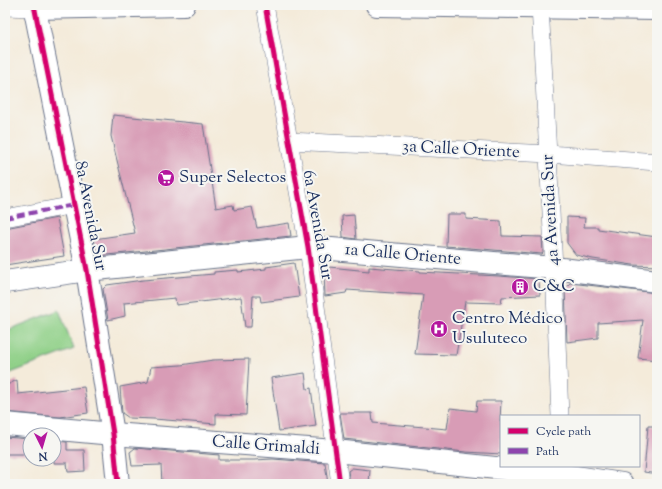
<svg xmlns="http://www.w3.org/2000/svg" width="662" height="489" viewBox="0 0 662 489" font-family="'Sorts Mill Goudy',serif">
<rect width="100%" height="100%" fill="#f6f6f2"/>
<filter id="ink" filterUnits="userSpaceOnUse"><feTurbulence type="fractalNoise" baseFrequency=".025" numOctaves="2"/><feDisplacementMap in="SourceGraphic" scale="8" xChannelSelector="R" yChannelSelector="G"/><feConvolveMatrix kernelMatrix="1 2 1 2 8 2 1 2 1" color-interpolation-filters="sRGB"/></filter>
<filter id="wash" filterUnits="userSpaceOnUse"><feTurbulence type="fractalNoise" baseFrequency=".012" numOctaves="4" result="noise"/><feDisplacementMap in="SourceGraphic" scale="16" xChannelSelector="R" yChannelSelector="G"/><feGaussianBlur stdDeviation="0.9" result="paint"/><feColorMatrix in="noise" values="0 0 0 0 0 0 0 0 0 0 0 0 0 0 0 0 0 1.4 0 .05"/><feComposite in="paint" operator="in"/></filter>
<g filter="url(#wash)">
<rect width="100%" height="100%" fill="#f4ebda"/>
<path fill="#90d088" stroke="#568073" d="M59,310L74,349L8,374L5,368V331Z"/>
<g id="blocks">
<path fill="#d89cb6" d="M113,115L203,124L216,208L233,205L234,210L252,207L257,228L289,223L291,236L97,256L94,239L135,233L111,136Z
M447,214H466V219L501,221L502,236L542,237L543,253L542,254L446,246Z
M354,215L356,239L343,237L342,216Z
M567,217L585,218L584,227H598V229L657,237V266L633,265L593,259L576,255L567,243Z
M57,218L64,256L5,265V228Z
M294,263L299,297L261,302L260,296H253L251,327H245L241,297L176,305L175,298L124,303L125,316L108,320L103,289L107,285L143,280L214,274V272L238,270V272L266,269V267Z
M329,267L369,271V267L420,271V272L499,276L539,279L540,295L502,297L501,303L465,302L456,355L415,354L423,295L347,290L346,293L325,296L324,272Z
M570,283L657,293V360L638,358L643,320L598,323V338L567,342L565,288Z
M249,359L246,415L216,414V424L154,419L129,418L122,413L120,387L148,382L151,367L181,365L213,360Z
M305,373L307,389L311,388L316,426L279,431L271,378Z
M17,380L18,394L84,387L88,413L60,417L5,412V386Z
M477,401H501L500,421H501V454L466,452L344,439L340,413H372L373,423L425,427L447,429L450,408L476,411Z
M648,426H657V474L644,472Z
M5,437L30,439V454H5Z
M54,441L67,442V450H84L85,471L68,472L67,463H54Z
M135,448L219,455V460H254L273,459L325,463L328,484H162L161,465L132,466L130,452Z
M352,468L370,470L369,484H350L348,471Z"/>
</g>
</g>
<g filter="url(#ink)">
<use href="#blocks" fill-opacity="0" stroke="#677189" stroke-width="1"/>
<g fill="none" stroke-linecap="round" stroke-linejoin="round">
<defs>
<path id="street" d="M265,5L289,141L308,247L340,484
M540,5L554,268L560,416
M5,7L34,8
M289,141L549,154L657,162
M5,218L74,205"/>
<path id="secondary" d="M34,5L87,270L113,434L118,484
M377,5L657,9
M34,8L184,5"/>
<path id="primary" d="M5,282L87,270L308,247L554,268L657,281
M5,424L113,434L335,451L562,475L622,484"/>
</defs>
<use href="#street" stroke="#677189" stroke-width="18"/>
<use href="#secondary" stroke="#677189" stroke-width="24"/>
<use href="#primary" stroke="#677189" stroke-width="24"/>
<use href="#street" stroke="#fff" stroke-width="17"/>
<use href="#secondary" stroke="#fff" stroke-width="22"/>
<use href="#primary" stroke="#fff" stroke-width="22"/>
<path stroke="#8e44ad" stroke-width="4" stroke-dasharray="8 4" stroke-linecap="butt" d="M5,218L74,205"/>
<defs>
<path id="cycleway" d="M34,5L87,270L113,434L118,484
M265,5L289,141L308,247L340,484"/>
</defs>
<use href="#cycleway" stroke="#f6f6f2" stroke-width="8"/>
<use href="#cycleway" stroke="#d6006c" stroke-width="5"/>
</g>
</g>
<defs>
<symbol id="supermarket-disc" viewBox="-11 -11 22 22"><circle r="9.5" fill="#b5179e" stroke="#f6f6f2"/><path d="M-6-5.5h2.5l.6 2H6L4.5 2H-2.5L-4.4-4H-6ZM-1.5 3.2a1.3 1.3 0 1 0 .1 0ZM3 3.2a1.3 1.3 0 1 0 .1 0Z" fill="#fff"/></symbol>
<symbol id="building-disc" viewBox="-11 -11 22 22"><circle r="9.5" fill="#b5179e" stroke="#f6f6f2"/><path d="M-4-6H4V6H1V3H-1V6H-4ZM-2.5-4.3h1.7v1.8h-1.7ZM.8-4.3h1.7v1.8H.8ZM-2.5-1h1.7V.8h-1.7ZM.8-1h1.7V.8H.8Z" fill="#fff"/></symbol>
<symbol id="hospital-disc" viewBox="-11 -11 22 22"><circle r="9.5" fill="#b5179e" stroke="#f6f6f2"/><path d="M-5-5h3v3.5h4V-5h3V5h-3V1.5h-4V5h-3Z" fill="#fff"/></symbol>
</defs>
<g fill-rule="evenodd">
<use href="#supermarket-disc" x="156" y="168" width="20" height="20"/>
<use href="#building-disc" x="510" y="277" width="20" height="20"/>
<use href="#hospital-disc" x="429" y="319" width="20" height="20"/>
</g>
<g text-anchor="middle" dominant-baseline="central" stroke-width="4" stroke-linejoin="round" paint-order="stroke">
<g font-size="17" fill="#1b2f5e" stroke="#f6f6f2">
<text transform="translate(461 150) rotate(3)">3a Calle Oriente</text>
<text transform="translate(551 210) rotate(-93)">4a Avenida Sur</text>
<text transform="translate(90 216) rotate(79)">8a Avenida Sur</text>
<text transform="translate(317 225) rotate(80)">6a Avenida Sur</text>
<text transform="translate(403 255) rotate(5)">1a Calle Oriente</text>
<text transform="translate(266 446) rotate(4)">Calle Grimaldi</text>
</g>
<g font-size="17" fill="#1b2f5e" stroke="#f6f6f2" text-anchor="start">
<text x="179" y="178">Super Selectos</text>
<text x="533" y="287">C&amp;C</text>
<text x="452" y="319">Centro Médico<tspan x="452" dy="20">Usuluteco</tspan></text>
</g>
</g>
<rect width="662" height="489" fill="none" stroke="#f6f6f2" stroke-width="20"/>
<rect x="500" y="415" width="140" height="52" fill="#f6f6f2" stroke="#9ea6b7"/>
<rect x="508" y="428" width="20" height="6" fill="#d6006c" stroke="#9ea6b7"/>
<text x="536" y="435" font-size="12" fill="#1b2f5e">Cycle path</text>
<rect x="508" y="448" width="20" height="6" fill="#8e44ad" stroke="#9ea6b7"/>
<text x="536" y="455" font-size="12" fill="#1b2f5e">Path</text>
<g transform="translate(42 447) rotate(175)"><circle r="19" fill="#f6f6f2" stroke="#9ea6b7"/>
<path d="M0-3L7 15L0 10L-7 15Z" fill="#b5179e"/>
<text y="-6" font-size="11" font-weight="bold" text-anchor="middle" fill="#1b2f5e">N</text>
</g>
</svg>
